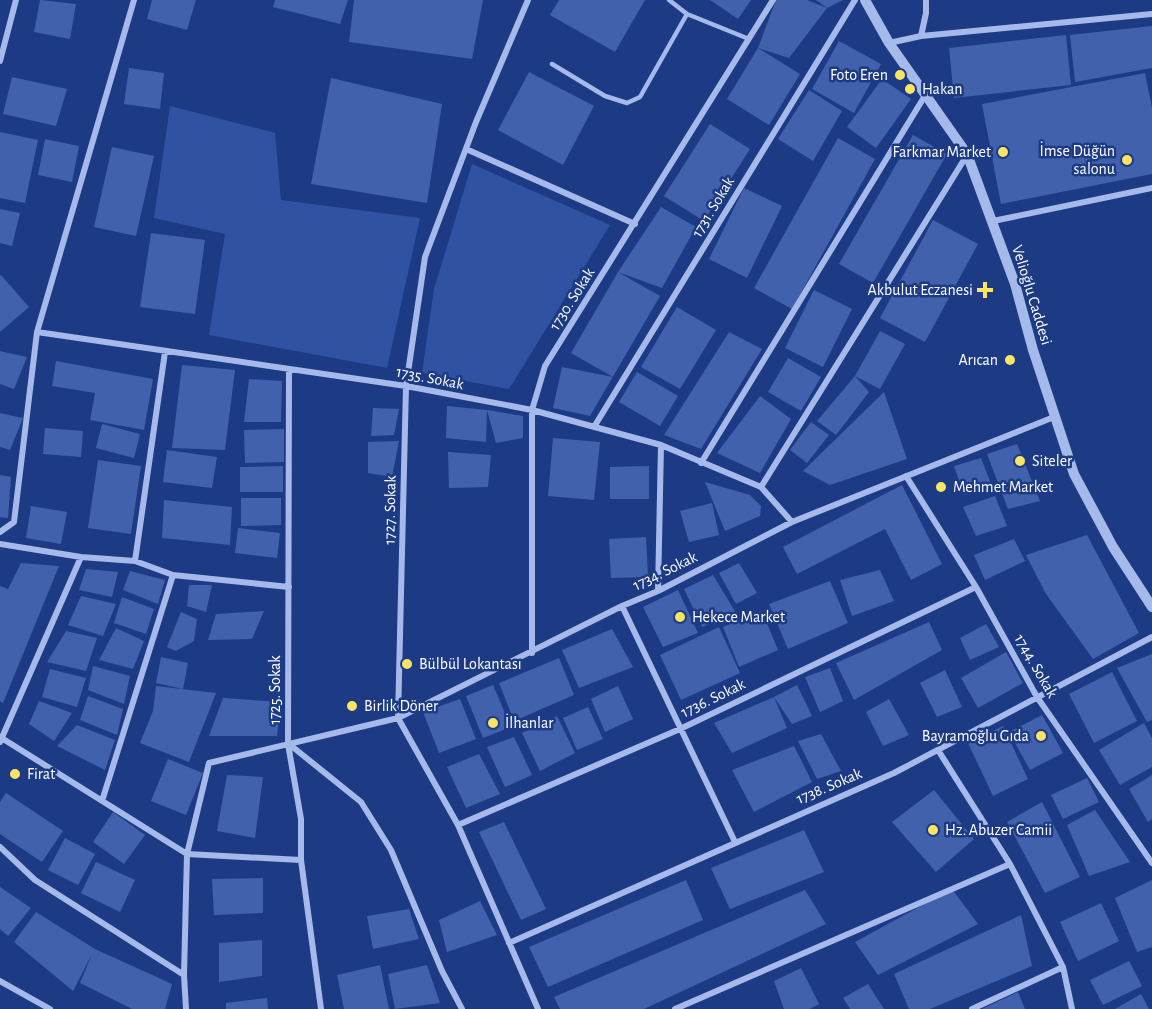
<svg xmlns="http://www.w3.org/2000/svg" width="1152" height="1009" viewBox="0 0 1152 1009" font-family="'Alegreya Sans',sans-serif">
<rect width="100%" height="100%" fill="#1d3b85"/>
<path fill="#3052a3" d="M170,106L275,133L281,200L420,218L387,368L209,335L225,234L154,218Z
M472,164L610,225L509,389L422,373L434,289Z"/>
<path fill="#4161ac" d="M40,0L76,4L70,39L34,32Z
M152,0H196L187,30L147,19Z
M275,0H348L340,24L273,7Z
M354,0H483L472,59L349,42Z
M559,0H645L615,52L550,15Z
M710,0H751L738,19Z
M776,0H807L827,8L816,0H843L827,8L789,58L758,48Z
M1152,26V68L1075,82L1070,35Z
M1066,35L1071,85L954,98L949,48Z
M839,41L881,64L854,113L812,89Z
M758,48L800,74L769,125L727,99Z
M129,68L164,73L160,109L124,104Z
M529,72L594,106L563,165L498,130Z
M1145,73L1152,108V174L1001,204L982,104Z
M12,77L67,89L56,126L3,114Z
M331,78L442,104L427,203L311,184Z
M882,79L911,99L876,148L847,127Z
M809,90L842,111L813,161L778,139Z
M710,124L750,149L704,221L664,196Z
M0,132L38,140L25,203L0,198Z
M913,135L947,154L873,283L839,264Z
M838,138L875,159L792,309L754,288Z
M45,139L79,146L72,182L38,175Z
M112,147L154,156L136,236L94,227Z
M744,188L782,206L747,278L709,259Z
M661,207L696,227L662,288L618,272Z
M0,209L20,213L12,246L0,243Z
M933,220L978,244L925,342L880,318Z
M151,233L205,240L195,314L140,307Z
M618,272L660,296L590,416L553,408L562,367L613,377L571,353Z
M1,275L29,307L0,332V276Z
M814,290L852,309L823,367L785,348Z
M677,307L716,330L680,389L641,367Z
M880,331L905,344L880,389L855,376L869,392L836,435L817,421L855,376Z
M729,332L762,349L701,449L664,435Z
M0,351L27,357L14,389L0,384Z
M788,358L821,377L801,411L768,392Z
M56,361L153,379L144,430L90,420L95,393L52,386Z
M182,365L235,370L225,450L172,448Z
M637,372L678,396L660,426L619,402Z
M249,379L282,381L281,422H244Z
M884,392L907,459L830,485L803,471Z
M760,396L791,419L760,473L717,453Z
M447,406L487,410L523,416V438L496,443L487,410L486,442L446,438Z
M373,408L399,409L394,435L371,436Z
M0,413L23,418L10,450L0,447Z
M811,422L829,435L807,463L790,450Z
M102,424L140,434L134,458L96,448Z
M45,428L83,431L81,457L43,454Z
M284,429V462L245,463L244,430Z
M553,438L600,442L594,500L548,496Z
M399,441L392,477L368,473V442Z
M1017,444L1040,501L1008,509L987,454Z
M167,450L217,457L212,488L163,482Z
M448,452L491,455L488,487L449,488Z
M981,458L992,486L964,495L954,466Z
M98,460L141,466L131,534L88,528Z
M283,466V492H240V467Z
M649,466V499H610V467Z
M0,475L11,477L8,518L0,517Z
M705,482L750,495L761,506L760,516L725,531Z
M902,485L942,564L911,580L885,529L797,574L783,547Z
M995,496L1007,526L976,536L963,507Z
M241,498H281V525L241,526Z
M164,500L232,507L230,545L162,538Z
M712,503L719,535L689,542L680,511Z
M31,506L67,512L61,544L26,538Z
M238,528L280,533L277,558L235,553Z
M1087,535L1139,633L1093,659L1046,594L1026,555Z
M646,537L648,577L611,578L609,539Z
M1014,539L1025,561L985,580L974,555Z
M21,563L59,566L3,703L0,701V586L8,589Z
M739,563L757,593L736,604L719,573Z
M86,569L118,572L112,597L79,590Z
M880,570L894,601L852,616L840,580Z
M130,571L165,580L158,604L123,590Z
M713,575L736,613L702,627L684,589Z
M830,581L848,623L788,649L769,604Z
M189,585H212L206,612L187,606Z
M678,590L698,633L663,647L643,607Z
M81,596L116,604L103,636L68,625Z
M122,597L154,609L146,634L114,623Z
M264,611L252,639L208,640L216,614Z
M762,611L778,650L739,667L723,627Z
M181,612L197,619L194,641L176,651L167,647Z
M929,622L942,650L854,700L836,663Z
M986,624L999,647L970,660L960,638Z
M719,627L740,673L681,700L660,655Z
M116,628L144,641L133,669L99,660Z
M612,629L633,667L579,688L562,650Z
M66,631L97,638L86,671L47,662Z
M1006,652L1023,683L978,708L961,678Z
M1152,654V720L1147,722L1117,668Z
M161,657L188,663L183,689L156,683Z
M559,658L574,695L514,721L499,683Z
M93,666L130,676L124,704L88,690Z
M830,668L843,701L820,712L805,677Z
M50,669L86,678L77,707L42,697Z
M945,670L962,707L937,717L920,683Z
M1112,672L1137,721L1094,743L1069,694Z
M493,685L511,727L483,738L466,696Z
M797,685L812,716L792,724L774,697Z
M156,686L216,693L189,762L140,743L153,711Z
M618,686L633,719L605,732L591,699Z
M88,696L123,709L117,735L80,720Z
M774,697L787,728L732,753L714,723Z
M223,698L281,702L277,736H209Z
M460,699L476,739L439,753L423,712Z
M889,699L909,735L883,746L866,712Z
M39,701L72,713L54,741L29,724Z
M588,707L603,739L577,750L563,718Z
M1042,715L1063,753L1030,770L1009,732Z
M557,716L575,753L540,771L522,733Z
M1144,723L1152,738V767L1120,785L1099,750Z
M77,725L115,740L105,770L57,746Z
M1003,726L1028,779L993,796L968,743Z
M821,734L841,771L817,779L798,741Z
M514,737L532,775L505,787L487,747Z
M794,746L812,782L754,812L732,770Z
M479,754L500,794L466,808L447,767Z
M168,759L203,773L186,815L151,801Z
M227,775L263,777L255,838L217,831Z
M1152,775V819L1148,822L1129,789Z
M1087,778L1099,802L1063,819L1051,795Z
M934,790L974,839L936,872L892,822Z
M6,793L63,831L42,862L0,834V802Z
M1042,802L1080,877L1045,893L1007,822Z
M1095,810L1130,862L1089,876L1067,825Z
M113,812L145,835L124,864L93,842Z
M504,822L546,909L521,920L479,832Z
M804,830L824,872L730,909L711,868Z
M65,838L95,854L78,885L48,870Z
M96,862L135,880L120,912L81,893Z
M263,878V913L214,915L212,879Z
M686,880L703,920L548,987L529,947Z
M1152,880V947L1137,952L1115,898Z
M0,887L31,908L8,936L0,929Z
M952,889L978,924L878,975L855,942Z
M805,890L826,924L644,1009H560L554,997Z
M480,901L497,935L447,952L439,920Z
M1101,903L1119,941L1078,961L1060,922Z
M409,909L419,939L373,949L367,916Z
M36,912L95,949L172,984L165,1009H132L80,983L92,954L73,991L14,942Z
M1021,915L1032,966L930,1009H909L894,974Z
M262,940V976L219,982V943Z
M1129,961L1142,986L1103,1005L1090,980Z
M380,965L389,1009H344L337,975Z
M427,965L440,1003L395,1009L388,974Z
M801,968L819,1004L810,1009H784L774,981Z
M868,984L884,1009H850L843,998Z
M1018,992L1025,1009H982Z
M1141,994L1149,1009H1115Z
M267,998L268,1009H226V1003Z"/>
<g fill="none" stroke-linecap="round" stroke-linejoin="round">
<path stroke="#a5baea" stroke-width="4.5" d="M669,0L687,14L749,39
M552,64L605,96L627,103L640,97L687,14"/>
<path stroke="#a5baea" stroke-width="6" d="M528,0L476,122L425,257L406,386L398,718L458,825L538,1009
M921,36L926,13V0
M889,43L921,36L1152,14
M0,61L16,0
M466,149L635,224
M993,221L1152,188
M37,332L406,386L532,410L661,445L761,487L792,522
M289,369L288,744L301,819V860L321,1009
M594,427L855,0
M701,463L926,94
M906,476L976,587L1037,697L1152,863
M761,487L967,155
M0,532L14,522L37,332L134,0
M0,544L81,557L135,561L173,575L289,587
M135,561L165,352
M658,591L661,445
M622,606L735,842
M532,653V410L545,366L773,0
M0,737L187,854L301,860
M0,742L81,557
M289,744L361,802L391,850L442,971L462,1009
M938,750L1010,864L1063,967L1072,1009
M102,801L173,575
M458,825L680,729L976,587
M0,847L35,880L184,975
M509,943L894,773L1152,637
M0,981L50,1009
M186,1009L184,975L187,854L209,763L398,718L622,606L658,591L792,522L1054,417
M675,1009L1010,864
M972,1009L1063,967"/>
<path stroke="#a5baea" stroke-width="10" d="M865,0L889,43L967,154L1015,284L1033,350L1074,474L1113,547L1152,607"/>
</g>
<g fill="#fae563" stroke="#1d3b85" stroke-width="2">
<circle cx="900" cy="75" r="6"/>
<circle cx="910" cy="89" r="6"/>
<circle cx="1003" cy="152" r="6"/>
<circle cx="1127" cy="160" r="6"/>
<path d="M982 281h6v6h6v6h-6v6h-6v-6h-6v-6h6z"/>
<circle cx="1010" cy="360" r="6"/>
<circle cx="1020" cy="461" r="6"/>
<circle cx="941" cy="487" r="6"/>
<circle cx="680" cy="617" r="6"/>
<circle cx="407" cy="664" r="6"/>
<circle cx="352" cy="706" r="6"/>
<circle cx="493" cy="723" r="6"/>
<circle cx="1041" cy="736" r="6"/>
<circle cx="15" cy="774" r="6"/>
<circle cx="933" cy="830" r="6"/>
</g>
<g text-anchor="middle" dominant-baseline="central" stroke-width="5" stroke-linejoin="round" paint-order="stroke">
<g font-size="16" fill="#fff" stroke="#1d3b85" text-anchor="start">
<text x="888" y="75" text-anchor="end">Foto Eren</text>
<text x="922" y="89">Hakan</text>
<text x="1115" y="151" text-anchor="end">İmse Düğün<tspan x="1115" dy="18">salonu</tspan></text>
<text x="991" y="152" text-anchor="end">Farkmar Market</text>
<text x="973" y="290" text-anchor="end">Akbulut Eczanesi</text>
<text x="998" y="360" text-anchor="end">Arıcan</text>
<text x="1032" y="461">Siteler</text>
<text x="953" y="487">Mehmet Market</text>
<text x="692" y="617">Hekece Market</text>
<text x="419" y="664">Bülbül Lokantası</text>
<text x="364" y="706">Birlik Döner</text>
<text x="505" y="723">İlhanlar</text>
<text x="1029" y="736" text-anchor="end">Bayramoğlu Gıda</text>
<text x="27" y="774">Firat</text>
<text x="945" y="830">Hz. Abuzer Camii</text>
</g>
<g font-size="16" fill="#fff" stroke="#1d3b85">
<text transform="translate(713 207) rotate(-59)">1731. Sokak</text>
<text transform="translate(1032 295) rotate(73)">Velioğlu Caddesi</text>
<text transform="translate(572 299) rotate(-58)">1730. Sokak</text>
<text transform="translate(430 378) rotate(11)">1735. Sokak</text>
<text transform="translate(390 510) rotate(-89)">1727. Sokak</text>
<text transform="translate(665 571) rotate(-26)">1734. Sokak</text>
<text transform="translate(1036 666) rotate(60)">1744. Sokak</text>
<text transform="translate(275 690) rotate(-90)">1725. Sokak</text>
<text transform="translate(713 698) rotate(-26)">1736. Sokak</text>
<text transform="translate(829 786) rotate(-23)">1738. Sokak</text>
</g>
</g>
</svg>
